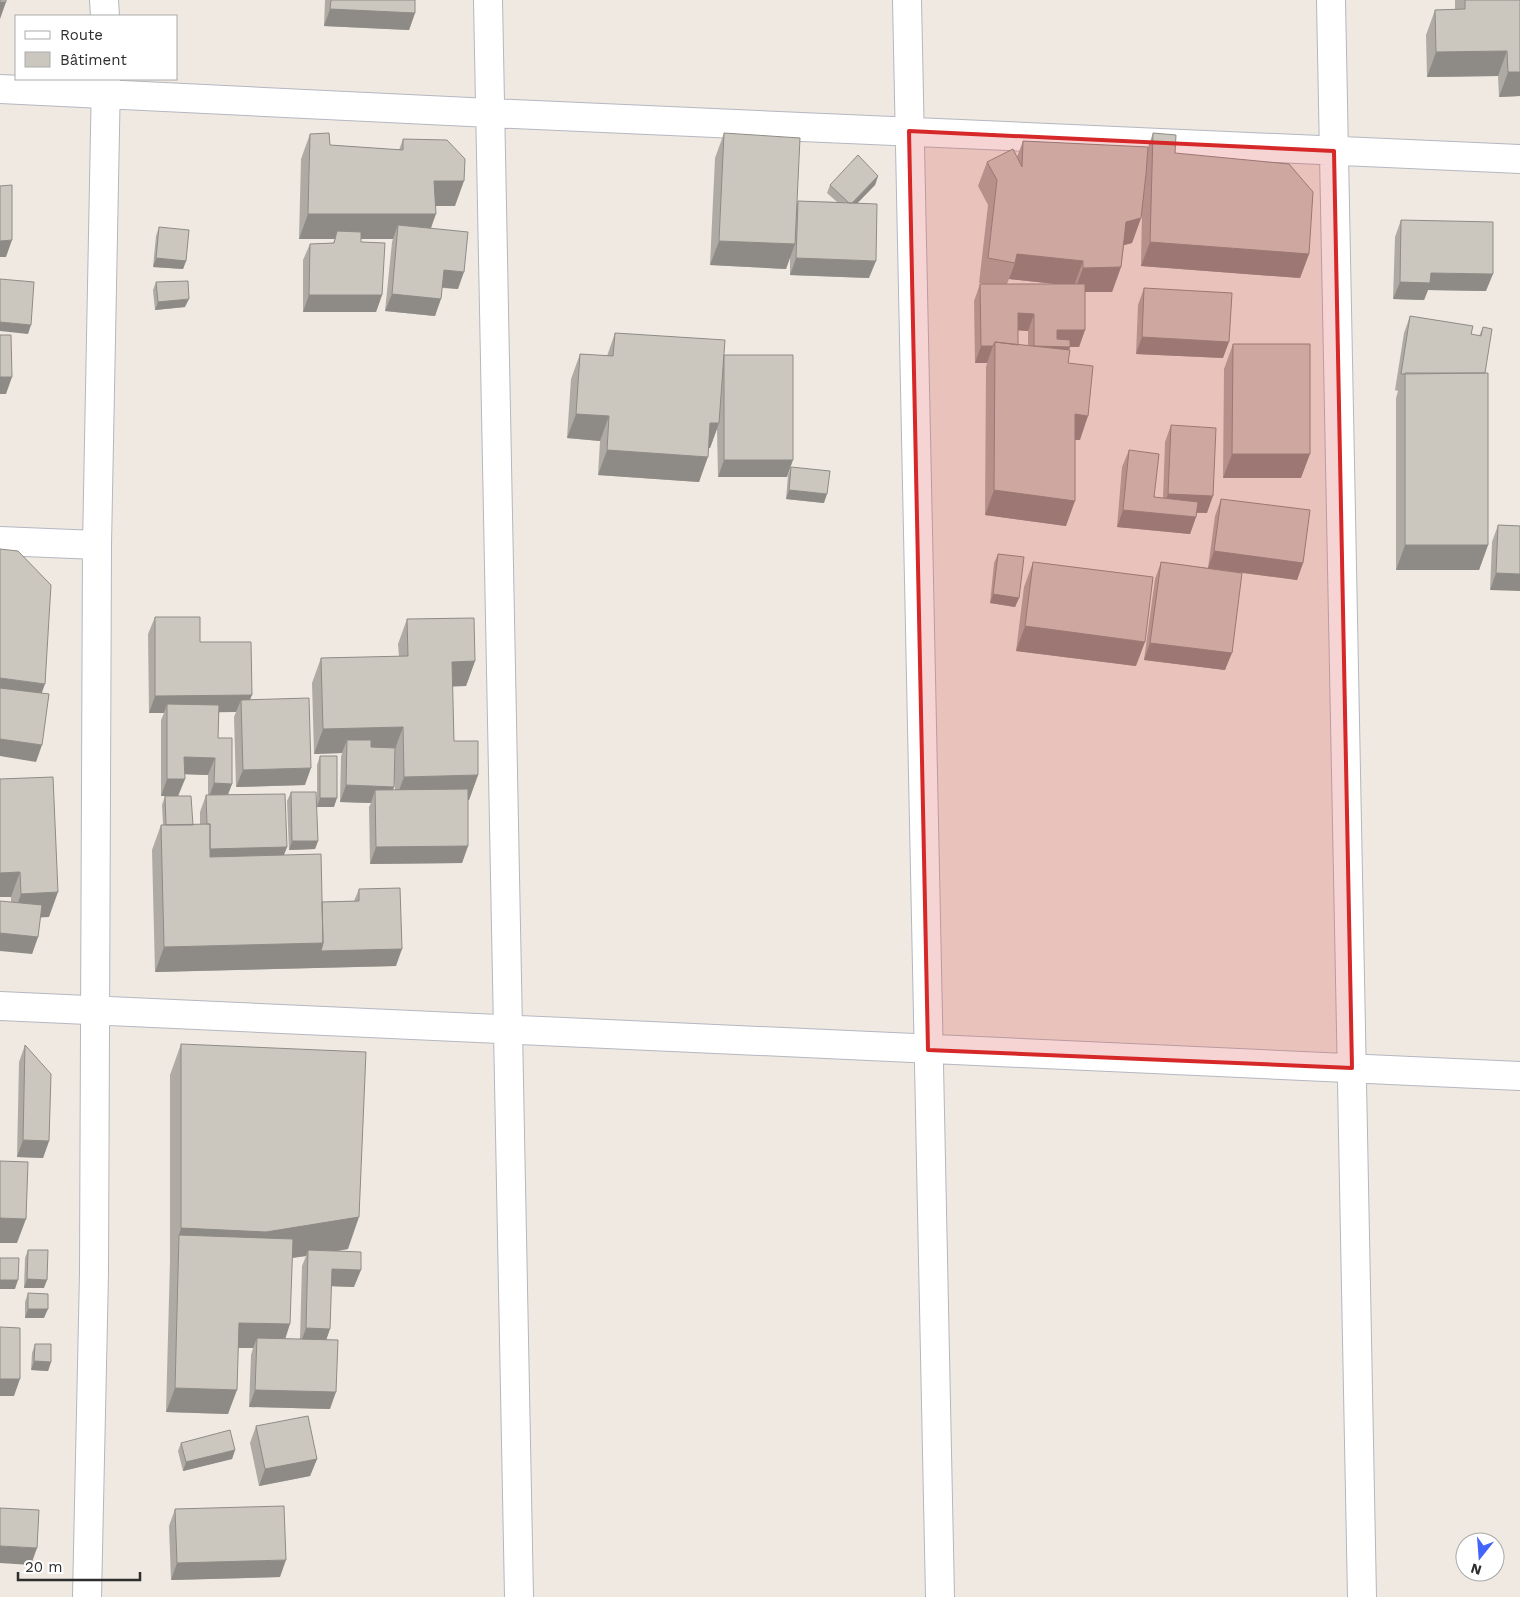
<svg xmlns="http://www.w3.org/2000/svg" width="1520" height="1597" viewBox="0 0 1520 1597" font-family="'Work Sans',sans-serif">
<rect width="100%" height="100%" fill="#efe9e1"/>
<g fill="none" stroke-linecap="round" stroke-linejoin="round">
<defs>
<path id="minor" d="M104,0L105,16
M488,0L519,1597
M907,0L940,1597
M1331,0L1362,1597
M0,89L490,113L1520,159
M0,541L97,545
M0,1006L1520,1076
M87,1597L94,1273L97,545L106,79"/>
</defs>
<use href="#minor" stroke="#b4b7c1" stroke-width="30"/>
<use href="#minor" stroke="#fff" stroke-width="28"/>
</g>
<path fill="#afaba4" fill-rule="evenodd" d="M325,0H415V13L409,30L324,26Z
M1455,0H1520V96L1499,97L1498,76L1427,77L1426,35L1435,10L1455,9Z
M724,133L797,204L798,201L837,202L827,193L830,185L878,176L875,185L857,203L869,278L790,275V257L786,269L710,265L715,158Z
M1153,133L1175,153L1309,254L1300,278L1141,266L1142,208L1141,218L1132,243L1124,245L1121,267L1112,292H1085V330L1079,347H1070L1069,350L1068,363L1080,440H1075L1066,526L985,515L986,367L987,363H975L974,301L980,284H984L979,283L988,205L978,186L987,162L1017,157L1023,141L1148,147ZM1009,279L1056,284H1007ZM1018,330L1028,331V346L1018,345Z
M310,134L330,145L399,150L403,139L455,206H435L431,228L458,289L442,288L435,316L385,311L392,242L393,239H361V242L382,295L376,312H303V260L310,244L333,243L335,239H299L301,159Z
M1401,220L1486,291L1428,290L1424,300L1393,299L1395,237Z
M159,227L186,261L183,269L153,267L156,236Z
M156,282L185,307L155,310L153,290Z
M1144,288L1223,358L1136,354L1138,305Z
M1410,316L1471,334L1479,336L1483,327L1485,373L1488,545L1479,570H1396V398L1398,391L1395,390L1404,333Z
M615,333L724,355L787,477H718L717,429L710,448H709L699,482L598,475L600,441L567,438L571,379L580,354L607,356Z
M1233,344L1301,478H1223L1224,369Z
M1171,425L1207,513H1196V517L1190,534L1117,527L1122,467L1129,450L1154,497L1163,498L1165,442Z
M791,467L824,503L786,499L788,475Z
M1221,499L1303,563L1297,580L1242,573L1225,670L1144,660L1155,579L1161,562L1208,568L1215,516Z
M1498,525L1520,526L1490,590L1492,542Z
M998,554L1019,598L1015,607L990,603L994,563Z
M1033,562L1136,666L1016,651L1024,587Z
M155,617L200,642L250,700L305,785L236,787L234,717L236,712H219L218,738L232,784L228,795L287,847L284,855L322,902L354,901L359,889L396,966L155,972L152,850L161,825H163L162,805L165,796H170H161V720L164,713H149L148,634ZM184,774L208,775V795H206L200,812V825H193L178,796L185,779Z
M407,619L475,661L466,686H452L454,741L478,775L469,800H468V846L462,863L370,864L369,807L371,803L340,802L341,757L342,753L314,754L312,683L321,658L399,657L398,644ZM394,778L395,790H393Z
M320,756L334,807H317V765Z
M0,779L49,917H40L38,937L32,954L11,902V897H0Z
M291,792L318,841L315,849L289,850L287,801Z
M181,1044L348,1249L338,1251L354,1287L331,1286L330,1329L326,1340L330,1409L249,1407L251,1355L253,1348H238L228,1414L166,1412L170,1260V1075ZM306,1256L302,1266L300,1339H285L292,1258Z
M25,1045L49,1141L43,1158L17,1157L19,1062Z
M28,1250L44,1288H24L25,1258Z
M28,1293L44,1318H25V1302Z
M35,1344L51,1362L48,1371L31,1370L32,1353Z
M256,1426L317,1459L310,1476L259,1486L250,1443Z
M181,1443L235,1450L232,1459L183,1471L178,1451Z
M175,1509L280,1577L171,1580L169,1526Z"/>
<path fill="#8e8b86" d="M0,2H6L0,19Z
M330,9L415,13L409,30L324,26Z
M1507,51L1498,76L1427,77L1436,52Z
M1508,72H1520V96L1499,97Z
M878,176L875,185L848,213L851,205Z
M434,181H464L455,206H425Z
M308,214H436L427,239L398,225L393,239H335L337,231L335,239H299Z
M1141,218L1132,243L1117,247L1126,222Z
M12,240L6,257H0V241Z
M719,241L795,244L786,269L710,265Z
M1150,242L1309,254L1300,278L1141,266Z
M1017,254L1083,261L1074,286L1009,279L1015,263Z
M156,258L186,261L183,269L153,267Z
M796,258L876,261L869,278L790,275Z
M1121,267L1112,292H1074L1083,268Z
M444,270L464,272L458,289L438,287Z
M1431,273L1493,274L1486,291L1428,290L1424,300L1393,299L1400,282Z
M392,294L441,299L435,316L385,311Z
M309,295H382L376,312H303Z
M189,299L185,307L155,310L158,302Z
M1018,313L1034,314L1028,331L1012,330Z
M0,322L31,325L28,334L0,331Z
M1057,330H1085L1079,347H1070L1064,364L1034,346Z
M1142,337L1229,342L1223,358L1136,354Z
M981,346H993L987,363H975Z
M0,377H12L6,394H0Z
M576,414L609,416L600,441L567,438Z
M1075,414L1088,416L1080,440L1066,439Z
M710,423H719L710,448H702Z
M607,450L708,457L699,482L598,475Z
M1232,454H1310L1301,478H1223Z
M724,460H793L787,477H718Z
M789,490L827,494L824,503L786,499Z
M994,490L1075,501L1066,526L985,515Z
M1168,494L1213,496L1207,513L1162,511Z
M1123,510L1196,517L1190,534L1117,527Z
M1405,545H1488L1479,570H1396Z
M1214,551L1303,563L1297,580L1208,568Z
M1496,573L1520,574V591L1490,590Z
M993,594L1019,598L1015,607L990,603Z
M1025,626L1145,642L1136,666L1016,651Z
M1150,643L1232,653L1225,670L1144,660Z
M475,661L466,686L443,687L452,662Z
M0,678L45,684L36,709L0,704Z
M252,695L245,712L241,700L236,712L167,713V704L164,713H149L155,696Z
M403,727L394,752L347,753V740L342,753L314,754L323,729Z
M0,739L42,745L36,762L0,756Z
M184,757L215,758L208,775L178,774Z
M311,768L305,785L236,787L243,770Z
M478,775L469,800L395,801L404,777Z
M167,779H185L178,796H161Z
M214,783L232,784L225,801L208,800Z
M346,785L394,787L388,803L375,790L371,803L340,802Z
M320,798H337L334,807H317Z
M292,841H318L315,849L289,850Z
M468,846L462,863L370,864L376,847Z
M287,847L280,864L201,866L207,849Z
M20,872L11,897H0V873Z
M58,892L49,917L12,919L21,894Z
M0,933L38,937L32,954L0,951Z
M323,943L402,949L396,966L155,972L164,947Z
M23,1140L49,1141L43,1158L17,1157Z
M359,1217L348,1249L308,1255V1250L306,1256L255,1263L179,1235L181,1228Z
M0,1218L26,1219L17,1243H0Z
M332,1269L361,1270L354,1287L326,1286Z
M27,1279L47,1280L44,1288H24Z
M0,1280H18L15,1289H0Z
M28,1309H48L44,1318H25Z
M239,1323L290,1324L282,1349L257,1338L253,1348H230Z
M306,1328L330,1329L324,1346L300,1345Z
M34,1361L51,1362L48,1371L31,1370Z
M0,1379H20L14,1396H0Z
M175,1388L237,1390L228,1414L166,1412Z
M255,1390L336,1392L330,1409L249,1407Z
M235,1450L232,1459L183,1471L186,1462Z
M317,1459L310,1476L259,1486L265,1469Z
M0,1546L37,1548L31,1565L0,1563Z
M286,1560L280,1577L171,1580L177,1563Z"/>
<path fill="#cbc7bf" stroke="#8e8b86" d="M0,0H6V2H0Z
M331,0H415V13L330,9Z
M1465,0H1520V72H1508L1507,51L1436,52L1435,10L1465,9Z
M329,133L330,145L403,150V139L447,140L465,159L464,181H434L436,214H308L310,134Z
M724,133L800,138L795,244L719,241Z
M1153,133L1176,135L1175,153L1289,164L1313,192L1309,254L1150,242Z
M1023,141L1148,147L1146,174L1141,218L1126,222L1121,267L1083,268V261L1017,254L1015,263L988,258L997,180L987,162L1013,149L1022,167Z
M858,155L878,176L852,203H849L830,185Z
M12,185V240L0,241V186Z
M798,201L877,204L876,261L796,258Z
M1401,220L1493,222V274L1431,273L1430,283L1400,282Z
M398,225L468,232L464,272L444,270L441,299L392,294Z
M159,227L189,230L186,261L156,258Z
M337,231L361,232V242L385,243L382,295H309L310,244L334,243Z
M0,279L34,282L31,325L0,322Z
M188,281L189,299L158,302L156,282Z
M980,284H1085V330H1057V339L1070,340V347L1034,346V314L1018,313V345L995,342L993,346H981Z
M1144,288L1232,293L1229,342L1142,337Z
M1410,316L1473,326L1471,334L1481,336L1483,327L1492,329L1485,373L1401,374Z
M615,333L725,340L719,423H710L708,457L607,450L609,416L576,414L580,354L613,356Z
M0,335H11L12,377H0Z
M995,342L1070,350L1068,363L1093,366L1088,416L1075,414V501L994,490Z
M1233,344H1310V454H1232Z
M724,355H793V460H724Z
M1405,373H1488V545H1405Z
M1171,425L1216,428L1213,496L1168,494Z
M1129,450L1159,454L1154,497L1198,502L1196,517L1123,510Z
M791,467L830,471L827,494L789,490Z
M1221,499L1310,510L1303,563L1214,551Z
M1498,525L1520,526V574L1496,573Z
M0,549L18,551L51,585L45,684L0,678Z
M998,554L1024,557L1019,598L993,594Z
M1033,562L1153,577L1145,642L1025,626Z
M1161,562L1242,573L1232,653L1150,643Z
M155,617H200V642H251L252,695L155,696Z
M474,618L475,661L452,662L454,741H478V775L404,777L403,727L323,729L321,658L408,656L407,619Z
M0,688L49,694L42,745L0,739Z
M309,698L311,768L243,770L241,700Z
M167,704L219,705L218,738H232V784L214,783L215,758L184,757L185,779H167Z
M347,740H371V747L395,748L394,787L346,785Z
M320,756H337V798H320Z
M53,777L58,892L21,894L20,872L0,873V779Z
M468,789V846L376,847L375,790Z
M291,792H316L318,841H292Z
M285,794L287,847L210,849V824H207L206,795Z
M165,796H191L193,825H166Z
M210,824V857L321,854L323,943L164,947L161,825Z
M400,888L402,949L321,951L323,943L322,902L359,901V889Z
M0,901L42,905L38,937L0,933Z
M181,1044L366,1052L359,1217L266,1232L181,1228Z
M25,1045L51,1074L49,1141L23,1140Z
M0,1161L28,1162L26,1219L0,1218Z
M179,1235L293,1239L290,1324L239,1323L237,1390L175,1388Z
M28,1250H48L47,1280L27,1279Z
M308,1250L361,1252V1270L332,1269L330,1329L306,1328Z
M0,1258H19L18,1280H0Z
M28,1293L48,1294V1309H28Z
M0,1327L20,1328V1379H0Z
M257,1338L338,1340L336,1392L255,1390Z
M35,1344H51V1362L34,1361Z
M308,1416L317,1459L265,1469L256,1426Z
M230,1430L235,1450L186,1462L181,1443Z
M284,1506L286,1560L177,1563L175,1509Z
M0,1508L39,1510L37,1548L0,1546Z"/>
<path fill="#d62828" fill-opacity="0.2" stroke="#d62828" stroke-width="4" stroke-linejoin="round" d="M909,131L1334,151L1352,1068L928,1050Z"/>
<rect x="15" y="15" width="162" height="65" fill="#ffffff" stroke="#ababab"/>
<rect x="25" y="31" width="25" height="8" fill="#ffffff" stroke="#ababab"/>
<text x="60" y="40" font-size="15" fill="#2e2e2e">Route</text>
<rect x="25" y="52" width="25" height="15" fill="#cbc7bf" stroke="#ababab"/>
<text x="60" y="65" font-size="15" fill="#2e2e2e">Bâtiment</text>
<g transform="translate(1480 1557) rotate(197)"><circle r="24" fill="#ffffff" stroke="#ababab"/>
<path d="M0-4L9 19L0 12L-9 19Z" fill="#4264fb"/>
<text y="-8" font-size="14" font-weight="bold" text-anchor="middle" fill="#2e2e2e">N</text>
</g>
<path d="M18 1572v8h122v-8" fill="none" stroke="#2e2e2e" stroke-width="2.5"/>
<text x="25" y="1572" font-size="15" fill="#2e2e2e" stroke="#ffffff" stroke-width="4" paint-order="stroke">20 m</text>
</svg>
